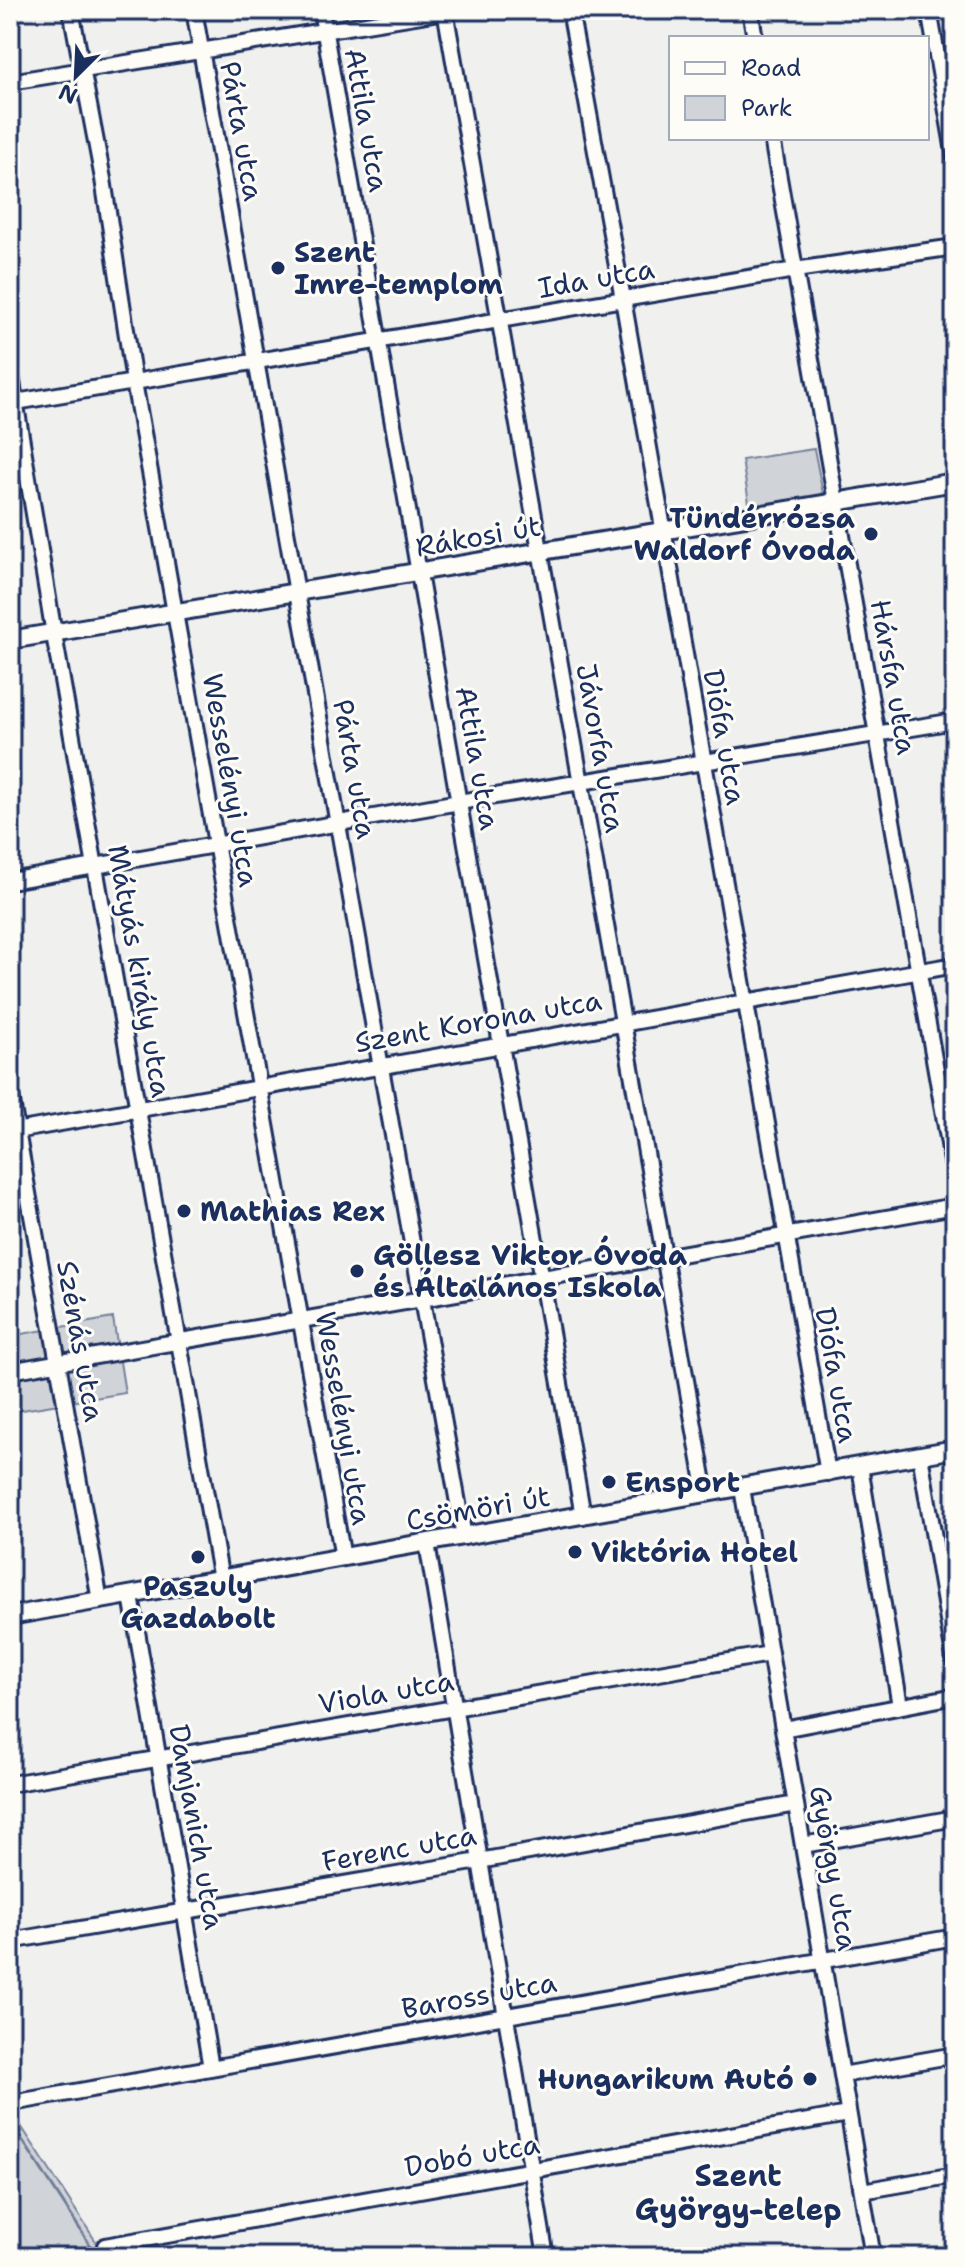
<svg xmlns="http://www.w3.org/2000/svg" width="965" height="2267" viewBox="0 0 965 2267" font-family="'Shantell Sans',sans-serif">
<rect width="100%" height="100%" fill="#f0f0ee"/>
<filter id="ink" filterUnits="userSpaceOnUse"><feTurbulence type="fractalNoise" baseFrequency=".0125" numOctaves="2"/><feDisplacementMap in="SourceGraphic" scale="16" xChannelSelector="R" yChannelSelector="G"/><feConvolveMatrix kernelMatrix="1 2 1 2 8 2 1 2 1" color-interpolation-filters="sRGB"/></filter>
<g filter="url(#ink)">
<path fill="#d0d3d8" stroke="#76819b" stroke-width="2" d="M814,449L824,499L750,509L742,460Z
M113,1318L125,1393L10,1412V1336Z
M10,2109L106,2257H10Z"/>
<g fill="none" stroke-linecap="round" stroke-linejoin="round">
<path stroke="#6f7b97" stroke-width="3" d="M10,2121L98,2257"/>
<defs>
<path id="minor" d="M71,10L103,179L134,382L343,1558
M194,10L464,1537
M321,10L583,1516
M445,10L706,1494
M570,10L623,299L828,1473
M750,10L755,38
M929,10L955,157
M10,82L452,10
M772,138L955,1178
M10,370L56,646L221,1580
M10,403L795,270L955,247
M10,881L459,802L955,721
M10,1091L100,1601
M10,1132L955,965
M10,1371L955,1206
M920,1455L955,1662
M860,1467L900,1706
M742,1488L873,2257
M427,1543L546,2257
M131,1596L211,2068
M783,1729L955,1696
M10,1784L770,1654
M803,1845L955,1818
M10,1941L479,1861L796,1804
M842,2075L955,2055
M12,2103L955,1937
M862,2191L955,2175
M105,2246L848,2114"/>
<path id="major" d="M10,640L955,482
M10,1616L955,1449"/>
</defs>
<use href="#minor" stroke="#1b2f5e" stroke-width="20"/>
<use href="#major" stroke="#1b2f5e" stroke-width="22"/>
<use href="#minor" stroke="#fdfcf7" stroke-width="14"/>
<use href="#major" stroke="#fdfcf7" stroke-width="16"/>
</g>
</g>
<g fill="#1b2f5e" stroke="#fdfcf7" stroke-width="3">
<circle cx="278" cy="268" r="8"/>
<circle cx="871" cy="534" r="8"/>
<circle cx="184" cy="1211" r="8"/>
<circle cx="357" cy="1271" r="8"/>
<circle cx="609" cy="1482" r="8"/>
<circle cx="575" cy="1552" r="8"/>
<circle cx="198" cy="1557" r="8"/>
<circle cx="810" cy="2079" r="8"/>
</g>
<g text-anchor="middle" dominant-baseline="central" stroke-width="6" stroke-linejoin="round" paint-order="stroke">
<g font-size="28" fill="#1b2f5e" stroke="#fdfcf7">
<text transform="translate(367 120) rotate(80)">Attila utca</text>
<text transform="translate(242 131) rotate(80)">Párta utca</text>
<text transform="translate(596 278) rotate(-10)">Ida utca</text>
<text transform="translate(478 536) rotate(-10)">Rákosi út</text>
<text transform="translate(894 677) rotate(80)">Hársfa utca</text>
<text transform="translate(725 737) rotate(80)">Diófa utca</text>
<text transform="translate(601 748) rotate(80)">Jávorfa utca</text>
<text transform="translate(478 758) rotate(80)">Attila utca</text>
<text transform="translate(355 769) rotate(80)">Párta utca</text>
<text transform="translate(231 780) rotate(80)">Wesselényi utca</text>
<text transform="translate(140 971) rotate(80)">Mátyás király utca</text>
<text transform="translate(478 1021) rotate(-10)">Szent Korona utca</text>
<text transform="translate(81 1341) rotate(80)">Szénás utca</text>
<text transform="translate(837 1375) rotate(80)">Diófa utca</text>
<text transform="translate(344 1418) rotate(80)">Wesselényi utca</text>
<text transform="translate(478 1508) rotate(-10)">Csömöri út</text>
<text transform="translate(386 1692) rotate(-10)">Viola utca</text>
<text transform="translate(197 1827) rotate(80)">Damjanich utca</text>
<text transform="translate(399 1848) rotate(-10)">Ferenc utca</text>
<text transform="translate(834 1868) rotate(80)">György utca</text>
<text transform="translate(479 1995) rotate(-10)">Baross utca</text>
<text transform="translate(472 2155) rotate(-10)">Dobó utca</text>
</g>
<g font-size="28" font-weight="bold" fill="#1b2f5e" stroke="#fdfcf7" text-anchor="start">
<text x="294" y="252">Szent<tspan x="294" dy="32">Imre-templom</tspan></text>
<text x="855" y="518" text-anchor="end">Tündérrózsa<tspan x="855" dy="32">Waldorf Óvoda</tspan></text>
<text x="200" y="1211">Mathias Rex</text>
<text x="373" y="1255">Göllesz Viktor Óvoda<tspan x="373" dy="32">és Általános Iskola</tspan></text>
<text x="625" y="1482">Ensport</text>
<text x="591" y="1552">Viktória Hotel</text>
<text x="198" y="1586" text-anchor="middle">Paszuly<tspan x="198" dy="32">Gazdabolt</tspan></text>
<text x="794" y="2079" text-anchor="end">Hungarikum Autó</text>
</g>
<g font-size="30" font-weight="bold" fill="#1b2f5e" stroke="#fdfcf7">
<text x="738" y="2175">Szent<tspan x="738" dy="34">György-telep</tspan></text>
</g>
</g>
<rect width="965" height="2267" fill="none" stroke="#fdfcf7" stroke-width="40"/>
<rect x="20" y="20" width="925" height="2227" fill="none" stroke="#1b2f5e" stroke-width="3" filter="url(#ink)"/>
<rect x="669" y="36" width="260" height="104" fill="#fdfcf7" stroke="#a3aaba" stroke-width="2"/>
<rect x="685" y="62" width="40" height="12" fill="#fdfcf7" stroke="#a3aaba" stroke-width="2"/>
<text x="741" y="76" font-size="24" fill="#1b2f5e">Road</text>
<rect x="685" y="96" width="40" height="24" fill="#d0d3d8" stroke="#a3aaba" stroke-width="2"/>
<text x="741" y="116" font-size="24" fill="#1b2f5e">Park</text>
<g transform="translate(76 76) rotate(204)" stroke="#fdfcf7" stroke-width="6" paint-order="stroke">
<path d="M0-6L14 30L0 20L-14 30Z" fill="#1b2f5e"/>
<text y="-12" font-size="22" font-weight="bold" text-anchor="middle" fill="#1b2f5e">N</text>
</g>
</svg>
